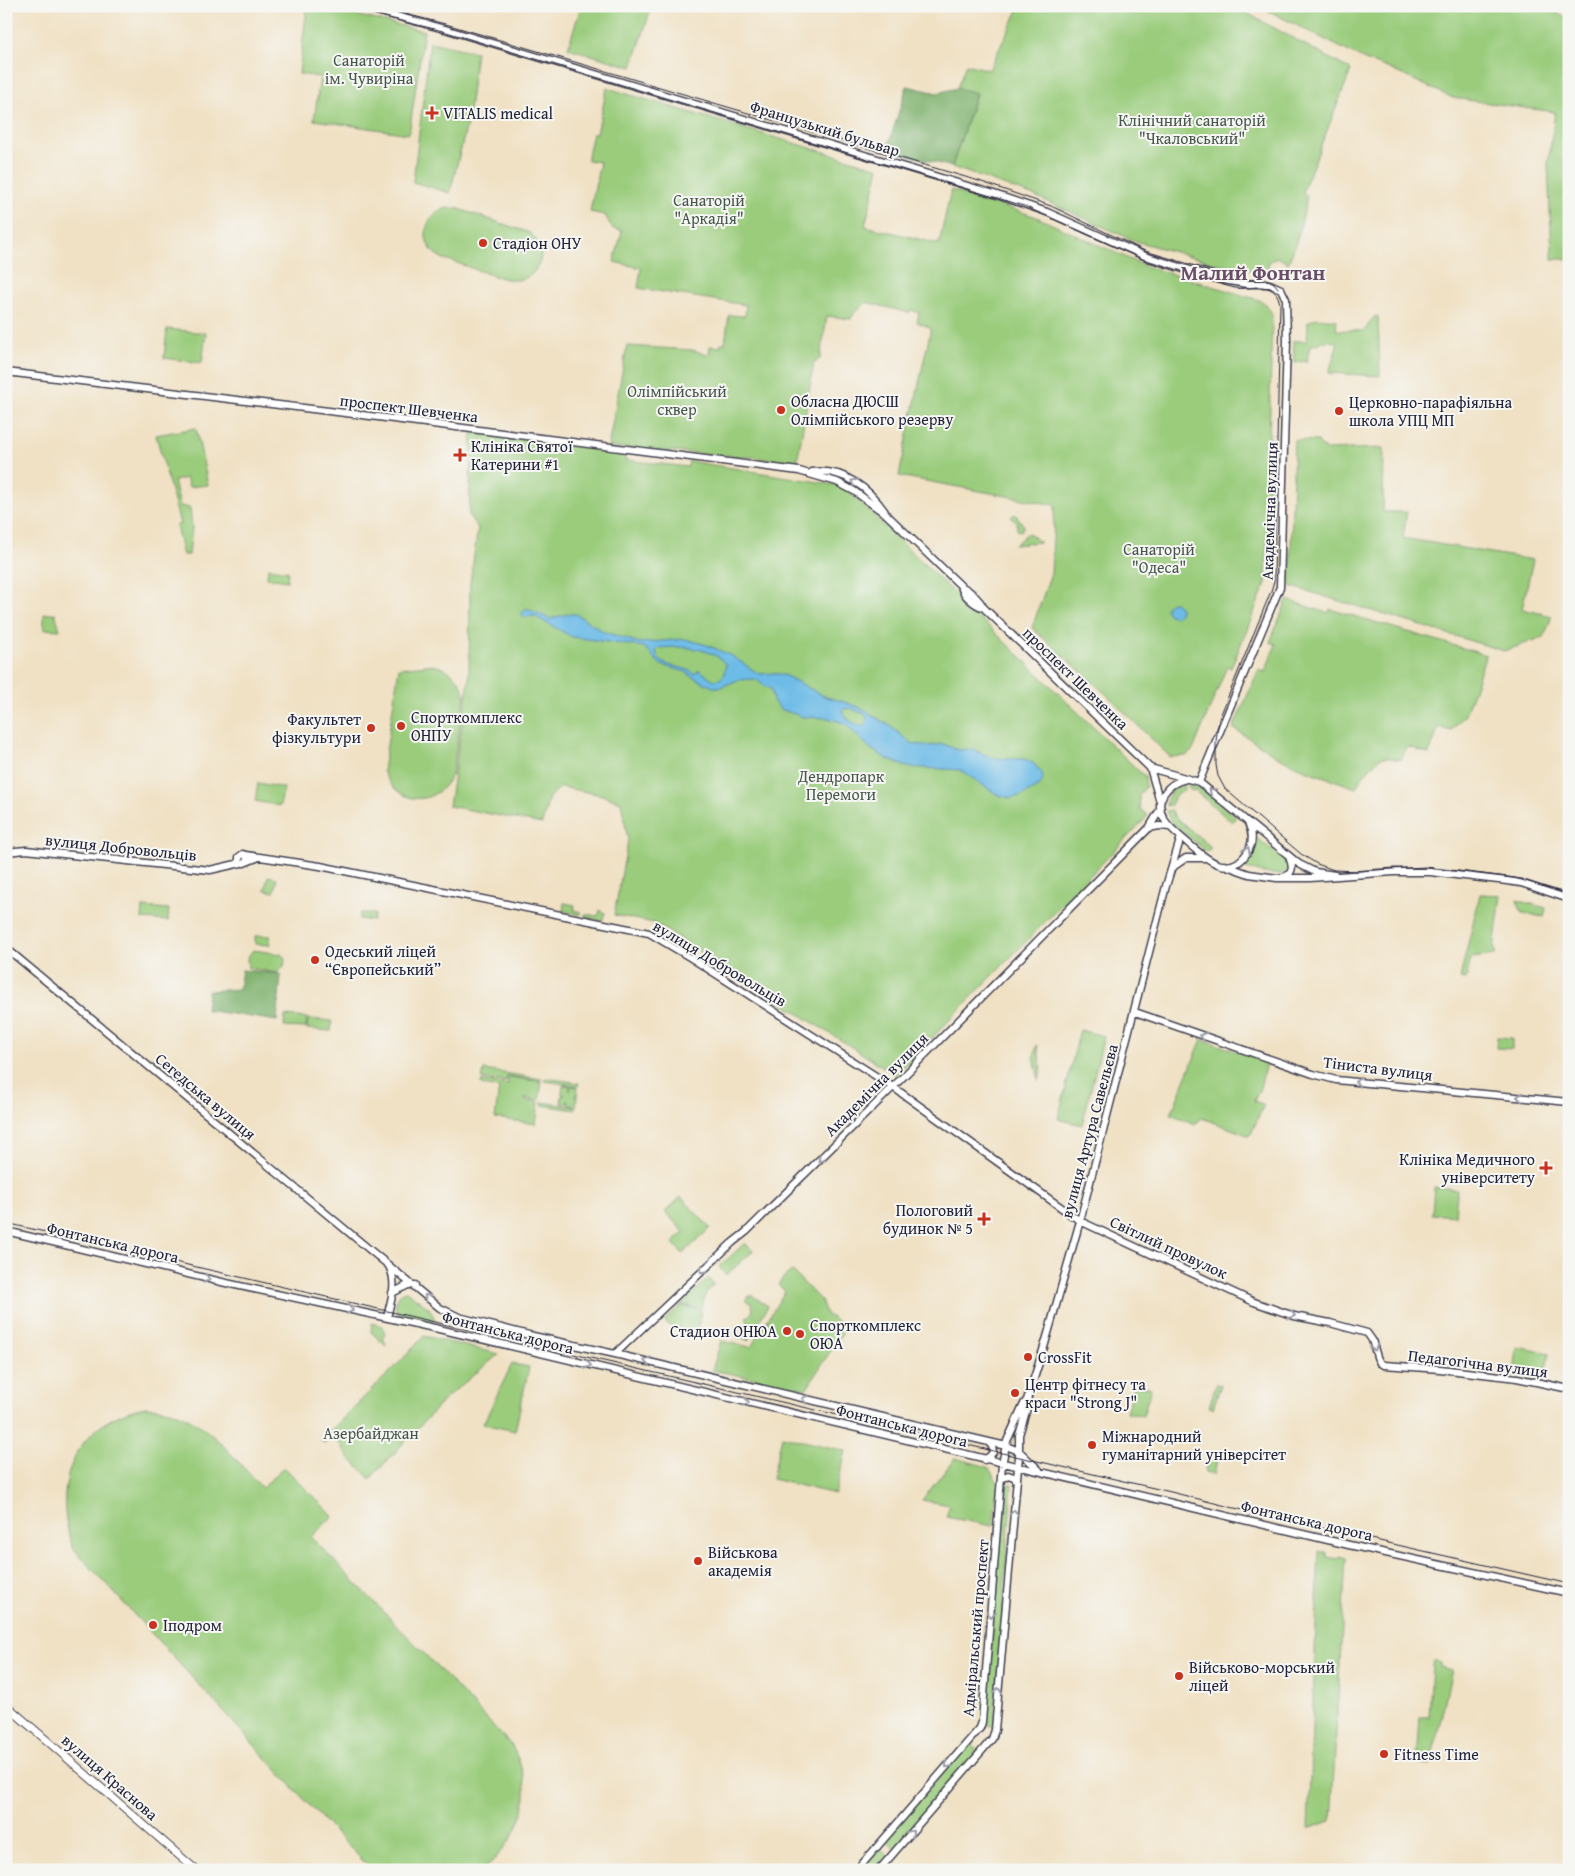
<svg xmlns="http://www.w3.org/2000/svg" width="1575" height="1876" viewBox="0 0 1575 1876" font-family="'Gentium Book Plus',serif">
<rect width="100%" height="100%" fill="#f6f6f2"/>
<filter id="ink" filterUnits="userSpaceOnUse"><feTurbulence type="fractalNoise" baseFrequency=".02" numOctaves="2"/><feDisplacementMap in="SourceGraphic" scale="10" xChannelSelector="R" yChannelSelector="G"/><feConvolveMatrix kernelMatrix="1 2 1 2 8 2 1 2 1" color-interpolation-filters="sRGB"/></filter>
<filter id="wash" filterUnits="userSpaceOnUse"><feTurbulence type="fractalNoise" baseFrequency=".0096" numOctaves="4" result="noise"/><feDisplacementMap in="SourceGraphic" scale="20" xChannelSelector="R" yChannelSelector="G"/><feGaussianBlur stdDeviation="1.12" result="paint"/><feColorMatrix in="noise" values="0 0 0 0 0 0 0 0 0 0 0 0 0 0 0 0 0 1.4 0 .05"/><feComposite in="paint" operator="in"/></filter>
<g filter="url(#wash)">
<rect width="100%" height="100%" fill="#f0e1c4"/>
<path fill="#9acc7b" stroke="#5e775b" d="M307,6H317L424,31L409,134L314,120L320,77L299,74Z
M581,6H652L632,67L568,48Z
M1020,6H1234L1351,70L1302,193L1307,195C1303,219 1298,241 1288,263L1277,257L1269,262L1267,271L1237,269L1135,241L1037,197L952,167L976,94L957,88L966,64L989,70Z
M1259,6H1545L1569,19V259H1553L1552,254L1548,165L1555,112L1453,98L1385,67L1365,60Z
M430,42L476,52L468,120L450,193L413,182Z
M607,88L879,168L865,226L939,244L951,190L1034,216L1145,266L1259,300L1266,304L1272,314L1266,583L1231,668L1227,666L1193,750L1186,756L1170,757L1106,694L1032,628L1051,573L1055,505L899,476L931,328L917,322L919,313L910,310L909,313L866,302C862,310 855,308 851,319L827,316L820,359L814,362L797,463L748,457L608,447L627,346L692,350L709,355L710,346L720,347L721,343H725L729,315L745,316L746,305L638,288L641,268L614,262L622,231L612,228L605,215L590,212L600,162L587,160L593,133H597Z
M447,208H456L530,233C538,240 543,250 540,261C537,271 528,279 518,280C503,282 461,263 444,259C418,248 421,215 447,208Z
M1378,316L1380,376L1329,373L1338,342L1323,341L1310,346L1307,361L1294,363L1293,341H1307L1308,322L1316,318L1337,320L1336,330L1364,331L1374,317Z
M167,329L206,333L202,363L164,358Z
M196,428L208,485L189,487L186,478L174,481L180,506L190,508L192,528L189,555H183L176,526L180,524L156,435Z
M472,430L625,451V460L688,467L689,461L843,486L1145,777L1146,786L1139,795L1140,809L1148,816L896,1075L661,927L656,928L654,923L614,915L628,840L621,802L602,795L561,787L549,797L542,824L449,806L469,679L470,583L478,528L469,516Z
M1294,440L1318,441L1321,446L1326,450L1384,448L1383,512H1407L1403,538L1533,560L1522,609L1552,616L1544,637L1504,651L1290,586Z
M1015,514L1024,526L1021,531L1017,530V523L1011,517Z
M1028,533L1040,542L1031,543L1028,542L1025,544L1014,545Z
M268,568L288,571L287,581L267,578Z
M1287,600L1328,613L1330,609L1486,655L1465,715L1451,731L1439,727L1429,754L1409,747L1406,748L1401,760L1386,757L1380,758L1362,777L1356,788L1305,770L1275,755L1233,728L1259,669L1265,672L1276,644L1270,642Z
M55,613L60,630L44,629V614Z
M427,665C446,665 460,676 465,694L452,775C434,808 398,806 383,771L399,668Z
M258,783L284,788L280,806L255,801Z
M1184,784V790L1175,796L1171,805L1166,806C1166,795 1173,787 1184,784Z
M1188,784L1201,788L1236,817L1232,822L1195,791L1189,790Z
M1171,810L1175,817L1211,847L1207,852L1171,822L1166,811Z
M1256,838H1257L1286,861L1289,865V871C1274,879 1256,871 1241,866L1253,853Z
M268,876L277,878L274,892L265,890Z
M1480,894L1501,895L1494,949L1496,950L1495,955L1471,958L1466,979L1460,978Z
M1517,900L1546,908L1544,917L1522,913Z
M564,903L575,905L574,910L581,912L580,915L563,911Z
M143,907L169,909L168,921L142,919Z
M600,910L605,913L602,921L585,917V914L598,916Z
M360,913L375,914L373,921L359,919Z
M255,936H270V945L255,944Z
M253,950L281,954L285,958L284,966L277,973L248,968L247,958Z
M285,1016L307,1018L306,1028L284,1027Z
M308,1019L332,1021L331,1031L307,1029Z
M1080,1030L1104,1036L1082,1125L1058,1119Z
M1497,1037L1512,1038V1049L1496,1048Z
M1202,1039L1266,1062L1260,1088L1254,1101L1264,1105L1250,1136L1202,1118L1195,1124L1171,1114Z
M1037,1045L1041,1066L1039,1081L1034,1056Z
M484,1070L542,1079V1081L507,1076L506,1082L482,1079Z
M508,1077L542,1082L539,1100L525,1098V1100L539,1102L536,1124L495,1118L499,1088L481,1085L482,1081L508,1085Z
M546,1078L579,1083L578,1086L545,1081Z
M563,1085L570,1086V1091L571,1086L578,1087L577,1096H574L577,1097L576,1106L569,1105L568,1100L567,1104L561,1103L562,1095H565L562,1094Z
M542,1102L575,1107V1110L542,1105Z
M1434,1187L1457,1189L1455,1216L1432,1214Z
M681,1197L710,1228L683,1254L673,1243L684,1232L665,1212Z
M745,1243L753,1251L726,1275L719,1267Z
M792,1271L821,1301L826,1314L846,1327L806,1389L712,1370L721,1341L751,1347L785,1291L778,1285L784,1277Z
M708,1278L714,1284L706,1293L701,1308L681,1305Z
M406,1291L429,1308L434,1317L433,1323L430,1325C417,1322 392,1321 396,1302C397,1296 400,1293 406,1291Z
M749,1296H753L768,1306L748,1341L742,1337L738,1338L745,1331L748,1320L746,1317C751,1315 754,1312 752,1304L745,1300Z
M680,1306L701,1310L697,1332L670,1326L664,1321Z
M372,1323L383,1326L385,1335L383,1336L386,1346L371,1332Z
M424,1336L499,1354L446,1398L370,1479L346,1454L342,1445L334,1439L325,1443L320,1441L401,1361Z
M1517,1347L1549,1353L1544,1381L1514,1375Z
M512,1364L529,1367L515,1431L483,1424Z
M1135,1384L1151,1388L1143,1416L1127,1412Z
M1216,1384L1221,1385L1213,1408L1209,1407Z
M146,1407C199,1408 229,1453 262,1488L284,1467L333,1516L311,1537L448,1678L511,1745C539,1793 523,1835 483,1870H372L370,1868L324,1821L73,1548C50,1484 75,1420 146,1407Z
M782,1436L846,1451L835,1494L772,1479Z
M955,1458L988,1467L998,1482L993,1526L946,1517L950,1505L922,1500Z
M1208,1458L1217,1460L1214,1474L1205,1472Z
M1002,1484H1012L994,1727L985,1724Z
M1319,1551L1327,1553V1557L1338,1559L1339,1556L1346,1558L1331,1821L1308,1829Z
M1434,1660L1440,1663L1439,1667L1452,1670L1430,1766L1417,1764L1420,1717H1429L1432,1664Z
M969,1743L978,1751L895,1848L885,1840Z
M878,1848L888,1856L876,1870H860Z"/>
<path fill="#7bb06b" stroke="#4e6953" d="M907,86L937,93L957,88L976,93L952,167L887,149Z
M242,970L281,974L277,1021L206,1010L208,991L239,989Z"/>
<path fill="#6dbbe7" stroke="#486e91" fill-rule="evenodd" d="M1166 609a7 7 0 1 1 14 0a7 7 0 1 1-14 0Z
M526,608L550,619L567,614H576L604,632L640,643L685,639L707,645L732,656L759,674L775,673L786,676L826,697L842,701L863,709L890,726L911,743L927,746L943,744L958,750L972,749L993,758L1024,759L1032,762L1042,773L1043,779L1040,786L1021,796L1010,798L998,795L960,770L907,767L887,759L871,749L844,723L828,718L803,717L780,709L773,701L771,689L764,686L756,679L738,680L721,687H713L691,676L686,672L661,665L644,647L572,637L534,616L523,617L522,613ZM677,647C694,648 715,650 726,665L724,675L720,679L714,680L699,670L695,674C693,673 691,671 688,670C677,665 658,668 656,650L658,648ZM850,708L864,714L867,717L865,726C856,727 846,719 842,711L844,709Z"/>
</g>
<g filter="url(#ink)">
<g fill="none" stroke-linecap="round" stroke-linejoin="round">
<defs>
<path id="secondary" d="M358,6L448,30L991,193L1047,212L1145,256L1223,280L1247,284H1270L1281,289L1286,299L1287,341L1280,587L1199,782
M6,372L370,416L799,471L837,482L854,491L887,515L961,586C970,590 979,599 984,608L1150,768L1199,782L1299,864L1315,872L1335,875
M812,472C843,468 869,488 885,512
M961,586C963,596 975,605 984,608
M1150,768L1160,802
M1186,779C1167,783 1153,801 1164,819C1170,829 1180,836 1189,844C1205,858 1229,880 1247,853C1253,844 1253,833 1248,823
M1149,828L1159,826L1170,827
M6,852L26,850L210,870L241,863
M246,855L320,866L649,933L691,958L893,1087L1080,1221L1254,1302L1294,1316L1330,1323L1367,1333L1372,1340L1377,1357L1380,1363L1384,1365L1440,1369L1517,1378L1569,1389
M248,861L246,855L243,854L239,857V861L244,863L259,857
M1224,865L1249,874L1277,878H1310L1394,872H1430L1507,881L1521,883L1569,899
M1173,867L1186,858H1204
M1283,877C1294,874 1293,866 1289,857
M6,948L440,1308L459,1317L533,1336L615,1354L1006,1446L1019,1451L1039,1470
M1135,1012L1313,1074L1336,1080L1569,1102
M6,1231L226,1283L439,1329L1349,1545L1569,1593
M392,1293L408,1285H415
M387,1318C391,1298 398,1284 389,1266
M615,1354L732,1243L746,1232L893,1087L1149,828L1161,808
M984,1460L990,1456L993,1452L992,1446L989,1443
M1001,1479L1008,1475L1014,1477L1017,1481
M857,1870L980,1728L982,1722L1002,1464L1007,1441L1024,1404L1027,1400
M879,1870L992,1739L995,1730L1019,1456V1435L1028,1405L1027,1400L1045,1344L1080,1221L1166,886L1181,837"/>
<path id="primary" d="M6,1705L196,1870"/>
</defs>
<use href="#secondary" stroke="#413f50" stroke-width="9"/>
<use href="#primary" stroke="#413f50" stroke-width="9"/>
<use href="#secondary" stroke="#fff" stroke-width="6"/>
<use href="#primary" stroke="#fff" stroke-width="7"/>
<path stroke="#22223b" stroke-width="1" d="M339,6L443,31L1024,206L1148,262C1177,271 1206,281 1235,288C1246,290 1260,284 1270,289C1277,292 1279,298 1280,305L1274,581L1271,591L1219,719L1216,741V765L1218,776L1225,789L1301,854L1317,864L1334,870L1358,871L1426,867L1515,878L1569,894
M374,6L449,25L979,181L1051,206L1145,251L1243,280L1266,279L1274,283L1278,288
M6,1223L1171,1492L1230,1507L1569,1584"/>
</g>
<defs><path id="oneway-chevron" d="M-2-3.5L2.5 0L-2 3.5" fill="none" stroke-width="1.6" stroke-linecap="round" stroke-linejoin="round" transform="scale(1.25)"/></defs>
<g stroke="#9c9ca7">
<use href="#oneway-chevron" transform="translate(854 482) rotate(-149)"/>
<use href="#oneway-chevron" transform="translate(1212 791) rotate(-141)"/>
<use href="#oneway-chevron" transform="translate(1247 850) rotate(-62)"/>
<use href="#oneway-chevron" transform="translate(1203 1036) rotate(-161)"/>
<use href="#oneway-chevron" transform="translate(1358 1082) rotate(-175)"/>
<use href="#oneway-chevron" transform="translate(1520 1097) rotate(-174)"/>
<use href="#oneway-chevron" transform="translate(821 1159) rotate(135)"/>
<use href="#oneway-chevron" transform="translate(703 1270) rotate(137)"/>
<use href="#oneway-chevron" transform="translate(207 1279) rotate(14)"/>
<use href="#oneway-chevron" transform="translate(427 1297) rotate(-138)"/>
<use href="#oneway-chevron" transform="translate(350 1310) rotate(12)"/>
<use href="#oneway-chevron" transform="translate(1292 1315) rotate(15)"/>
<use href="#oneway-chevron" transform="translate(1374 1348) rotate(73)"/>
<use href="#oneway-chevron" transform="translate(647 1361) rotate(-167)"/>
<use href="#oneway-chevron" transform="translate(588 1365) rotate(13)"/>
<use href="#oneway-chevron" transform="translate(805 1399) rotate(-167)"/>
<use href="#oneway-chevron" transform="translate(746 1402) rotate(13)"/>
<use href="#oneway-chevron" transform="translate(1014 1513) rotate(-85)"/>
<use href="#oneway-chevron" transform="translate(991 1615) rotate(94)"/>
<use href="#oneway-chevron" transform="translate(998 1691) rotate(-86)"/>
<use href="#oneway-chevron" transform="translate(948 1765) rotate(131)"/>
<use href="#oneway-chevron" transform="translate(911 1833) rotate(-49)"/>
</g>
</g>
<g fill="#c8321e" stroke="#f6f6f2" stroke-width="2">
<path d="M429.5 105.5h5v5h5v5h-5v5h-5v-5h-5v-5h5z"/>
<circle cx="483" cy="243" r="5"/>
<circle cx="781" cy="410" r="5"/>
<circle cx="1339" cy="411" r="5"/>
<path d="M457.5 447.5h5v5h5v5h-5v5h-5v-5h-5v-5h5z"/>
<circle cx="401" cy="726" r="5"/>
<circle cx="371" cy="728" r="5"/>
<circle cx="315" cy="960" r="5"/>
<path d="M1543.5 1160.5h5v5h5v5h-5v5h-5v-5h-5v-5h5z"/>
<path d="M981.5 1211.5h5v5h5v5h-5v5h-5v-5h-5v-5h5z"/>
<circle cx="787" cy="1331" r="5"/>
<circle cx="800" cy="1334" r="5"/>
<circle cx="1028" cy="1357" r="5"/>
<circle cx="1015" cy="1393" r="5"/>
<circle cx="1092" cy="1445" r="5"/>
<circle cx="698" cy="1561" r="5"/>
<circle cx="153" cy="1625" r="5"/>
<circle cx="1179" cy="1676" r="5"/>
<circle cx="1384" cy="1754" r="5"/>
</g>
<g text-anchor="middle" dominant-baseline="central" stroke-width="4" stroke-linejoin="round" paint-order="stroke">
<g font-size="16" fill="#46554e" stroke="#f6f6f2">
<text x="369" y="60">Санаторій<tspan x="369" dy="18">ім. Чувиріна</tspan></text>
<text x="1192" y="120">Клінічний санаторій<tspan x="1192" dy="18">"Чкаловський"</tspan></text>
<text x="709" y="200">Санаторій<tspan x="709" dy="18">"Аркадія"</tspan></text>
<text x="677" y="391">Олімпійський<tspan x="677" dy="18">сквер</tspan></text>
<text x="1159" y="549">Санаторій<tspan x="1159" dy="18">"Одеса"</tspan></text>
<text x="841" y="776">Дендропарк<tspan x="841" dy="18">Перемоги</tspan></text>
<text x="371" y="1433">Азербайджан</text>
</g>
<g font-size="16" fill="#22223b" stroke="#f6f6f2" text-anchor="start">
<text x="443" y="113">VITALIS medical</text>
<text x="493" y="243">Стадіон ОНУ</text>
<text x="791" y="401">Обласна ДЮСШ<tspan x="791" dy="18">Олімпійського резерву</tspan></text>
<text x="1349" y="402">Церковно-парафіяльна<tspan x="1349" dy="18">школа УПЦ МП</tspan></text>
<text x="471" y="446">Клініка Святої<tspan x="471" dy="18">Катерини #1</tspan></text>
<text x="411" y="717">Спорткомплекс<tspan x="411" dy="18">ОНПУ</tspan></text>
<text x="361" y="719" text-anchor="end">Факультет<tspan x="361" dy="18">фізкультури</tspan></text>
<text x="325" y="951">Одеський ліцей<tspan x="325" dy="18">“Європейський”</tspan></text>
<text x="1535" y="1159" text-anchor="end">Клініка Медичного<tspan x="1535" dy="18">університету</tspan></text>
<text x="973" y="1210" text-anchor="end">Пологовий<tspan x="973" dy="18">будинок № 5</tspan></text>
<text x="810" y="1325">Спорткомплекс<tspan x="810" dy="18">ОЮА</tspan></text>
<text x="777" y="1331" text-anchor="end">Стадион ОНЮА</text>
<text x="1038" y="1357">CrossFit</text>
<text x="1025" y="1384">Центр фітнесу та<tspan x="1025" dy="18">краси "Strong J"</tspan></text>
<text x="1102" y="1436">Міжнародний<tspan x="1102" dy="18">гуманітарний універсітет</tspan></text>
<text x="708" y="1552">Військова<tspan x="708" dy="18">академія</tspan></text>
<text x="163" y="1625">Іподром</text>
<text x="1189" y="1667">Військово-морський<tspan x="1189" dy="18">ліцей</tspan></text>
<text x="1394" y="1754">Fitness Time</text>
</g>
<g font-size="16" fill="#22223b" stroke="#f6f6f2">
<text transform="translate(825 128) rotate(17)">Французький бульвар</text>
<text transform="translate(409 408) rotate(7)">проспект Шевченка</text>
<text transform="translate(1269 511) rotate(-88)">Академічна вулиця</text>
<text transform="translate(1076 678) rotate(44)">проспект Шевченка</text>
<text transform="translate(121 847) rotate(6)">вулиця Добровольців</text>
<text transform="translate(720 963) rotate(31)">вулиця Добровольців</text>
<text transform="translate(1378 1068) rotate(7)">Тіниста вулиця</text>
<text transform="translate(876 1084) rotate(-45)">Академічна вулиця</text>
<text transform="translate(206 1096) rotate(40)">Сегедська вулиця</text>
<text transform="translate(1089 1131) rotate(-75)">вулиця Артура Савельєва</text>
<text transform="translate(113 1242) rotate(13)">Фонтанська дорога</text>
<text transform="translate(1169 1247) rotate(25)">Світлий провулок</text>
<text transform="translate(508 1332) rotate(14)">Фонтанська дорога</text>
<text transform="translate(1478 1363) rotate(7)">Педагогічна вулиця</text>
<text transform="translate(902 1425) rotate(14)">Фонтанська дорога</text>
<text transform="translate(1307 1520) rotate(13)">Фонтанська дорога</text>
<text transform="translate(975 1628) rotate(-85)">Адміральський проспект</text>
<text transform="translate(110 1777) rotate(41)">вулиця Краснова</text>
</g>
<g font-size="21" font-weight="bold" fill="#694e68" stroke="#f6f6f2">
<text x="1253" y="272">Малий Фонтан</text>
</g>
</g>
<rect width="1575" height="1876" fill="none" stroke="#f6f6f2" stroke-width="25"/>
</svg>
